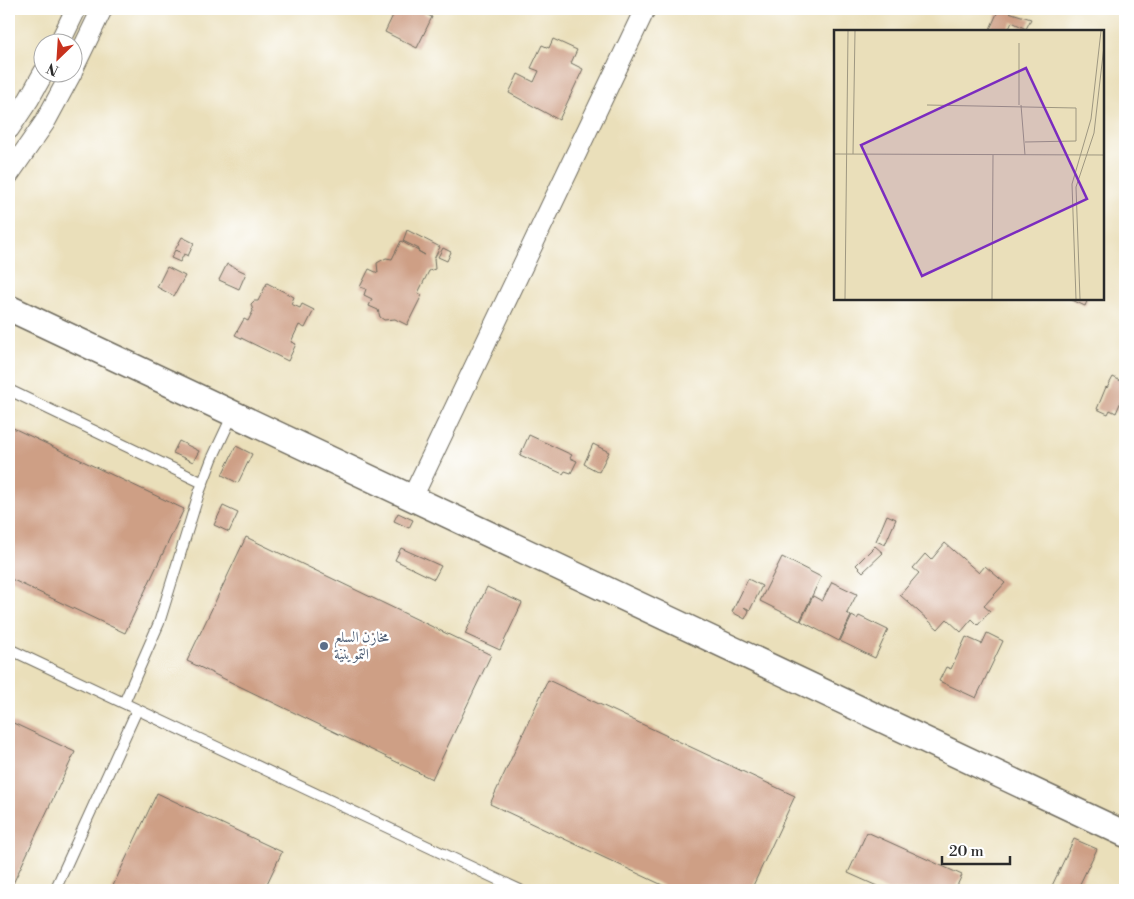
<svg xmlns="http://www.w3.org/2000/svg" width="1134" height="899" viewBox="0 0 1134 899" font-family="'Libre Bodoni',Amiri,serif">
<rect width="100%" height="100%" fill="#fff"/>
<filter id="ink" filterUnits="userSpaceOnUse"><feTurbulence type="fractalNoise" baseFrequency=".02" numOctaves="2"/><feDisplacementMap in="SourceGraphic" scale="10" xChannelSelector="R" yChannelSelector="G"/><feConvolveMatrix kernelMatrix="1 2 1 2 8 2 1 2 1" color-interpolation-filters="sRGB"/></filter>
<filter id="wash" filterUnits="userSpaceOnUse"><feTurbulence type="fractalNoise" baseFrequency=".0096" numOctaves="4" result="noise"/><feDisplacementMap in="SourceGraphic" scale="20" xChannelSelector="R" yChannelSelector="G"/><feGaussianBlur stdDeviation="1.12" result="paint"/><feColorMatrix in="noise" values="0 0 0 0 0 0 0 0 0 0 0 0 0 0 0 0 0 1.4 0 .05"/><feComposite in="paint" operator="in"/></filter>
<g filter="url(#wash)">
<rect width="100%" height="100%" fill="#eadfba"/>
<g id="blocks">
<path fill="#ce9f85" d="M396,9H414L432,17L417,48L385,32Z
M999,9L1031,19L1026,29L1012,22L1008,31H996L990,29Z
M553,39L577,50L571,63L583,69L559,120L509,93L518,74L534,82L539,71L531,68L542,45L549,48Z
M407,230L440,247L434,259L435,269L429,271L418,293L422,295L407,325L395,319L384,320L380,317L378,310L369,306L372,299L364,295L366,289L360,287L369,269L378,273L377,263L386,258L392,259L401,241L425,255L418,251L419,249L403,241Z
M182,237L194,243L188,256L184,254L180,262L171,258L175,250L180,252L175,250Z
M443,248L451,252L447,261L438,257Z
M227,264L246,273L239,289L219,280Z
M167,267L185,276L174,296L157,287Z
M267,283L294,297L291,304L300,308L302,304L314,310L305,328L299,325L291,342L296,344L288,361L235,335L244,319L248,321L253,311L251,304L254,301H258Z
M1070,299H1088L1085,306Z
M1113,377L1125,383V392L1116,413L1110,410L1108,414L1097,409L1106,387L1107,388Z
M9,426L184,509L125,633L9,578Z
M529,435L572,455L570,458L577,461L571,473L565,471L563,474L520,455Z
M179,441L199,451L193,462L173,453Z
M593,444L609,452L599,472L584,464Z
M236,446L252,454L238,483L222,475Z
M223,506L238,513L229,532L214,525Z
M398,513L413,520L409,528L394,521Z
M887,515L896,519L885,545L876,541Z
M246,537L491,655L432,779L187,661Z
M945,543L979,573L985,566L1005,583L984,606L990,611L978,625L972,619L961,632L947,619L938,629L900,595L919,573L913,568L925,554L931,560Z
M875,546L883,553L863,572L856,565Z
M401,548L441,566L434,579L395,560Z
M782,557L821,577L800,621L760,601Z
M748,579L762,586L750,610L744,607L749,611L745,619L732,612Z
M832,582L857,594L847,613L851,616L839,641L801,621L813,596L822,601Z
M487,587L522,603L500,650L465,634Z
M852,616L857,619L859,616L888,630L875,658L840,641Z
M987,633L1003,641L976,698L939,681L946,667L951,669L966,637L982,644Z
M548,680L795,796L751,890H673L490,804Z
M9,721L75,752L10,890H9Z
M157,793L282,852L264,890H111Z
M867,832L962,875L955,890H886L848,873Z
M1074,839L1097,849L1077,890H1050Z"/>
</g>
</g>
<g filter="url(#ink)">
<use href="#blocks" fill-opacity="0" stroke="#6e6a5d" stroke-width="1"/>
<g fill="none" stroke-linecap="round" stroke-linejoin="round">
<defs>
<path id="service" d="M9,390L203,483
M9,649L520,890
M124,703L159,623L199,493L212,459L233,414
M55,890L137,710"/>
<path id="minor" d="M60,42L76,9
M72,71L102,9
M9,129L29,99L44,72
M9,174L45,122L72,72
M412,498L645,9"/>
<path id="tertiary" d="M9,308L1125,834"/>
</defs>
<use href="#service" stroke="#6e6a5d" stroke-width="12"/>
<use href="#minor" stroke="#6e6a5d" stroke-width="22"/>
<use href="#tertiary" stroke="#6e6a5d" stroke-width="28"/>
<use href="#service" stroke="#fff" stroke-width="10"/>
<use href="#minor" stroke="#fff" stroke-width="20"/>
<use href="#tertiary" stroke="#fff" stroke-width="25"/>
</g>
</g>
<circle fill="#5c6f8a" stroke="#fff" stroke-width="2" cx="324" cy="646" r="5"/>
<g text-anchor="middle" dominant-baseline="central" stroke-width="5" stroke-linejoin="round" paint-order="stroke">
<g font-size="15" fill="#4e5e75" stroke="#fff" text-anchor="start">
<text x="334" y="637">مخازن السلع<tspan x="334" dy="17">التموينية</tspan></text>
</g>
</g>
<g transform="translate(834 30)">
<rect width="270" height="270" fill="#eadfba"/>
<path fill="none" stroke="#9e9781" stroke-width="1" d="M185,13V75M93,75L242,78V111L191,112M187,75L191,125M0,124L270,125M19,124L21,1M11,269L14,1M158,269L159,125M242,269L238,154L257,89L267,1M246,269L242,157L260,103L270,16"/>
<path fill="#7b2cbf" fill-opacity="0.15" stroke="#7b2cbf" stroke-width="2.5" d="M192,38L253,169L88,246L27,115Z"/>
<rect width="270" height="270" fill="none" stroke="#2b2b2b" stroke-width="2.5"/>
</g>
<rect width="1134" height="899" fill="none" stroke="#fff" stroke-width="30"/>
<g transform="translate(58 58) rotate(205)"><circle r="24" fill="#ffffff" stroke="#aaaaaa"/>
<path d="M0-4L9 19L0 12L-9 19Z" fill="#c8321e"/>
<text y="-8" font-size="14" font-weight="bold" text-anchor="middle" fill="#2b2b2b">N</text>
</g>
<path d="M942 856v8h68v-8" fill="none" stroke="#2b2b2b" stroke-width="2.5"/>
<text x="949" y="856" font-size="15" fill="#2b2b2b" stroke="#ffffff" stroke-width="4" paint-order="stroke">20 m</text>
</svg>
